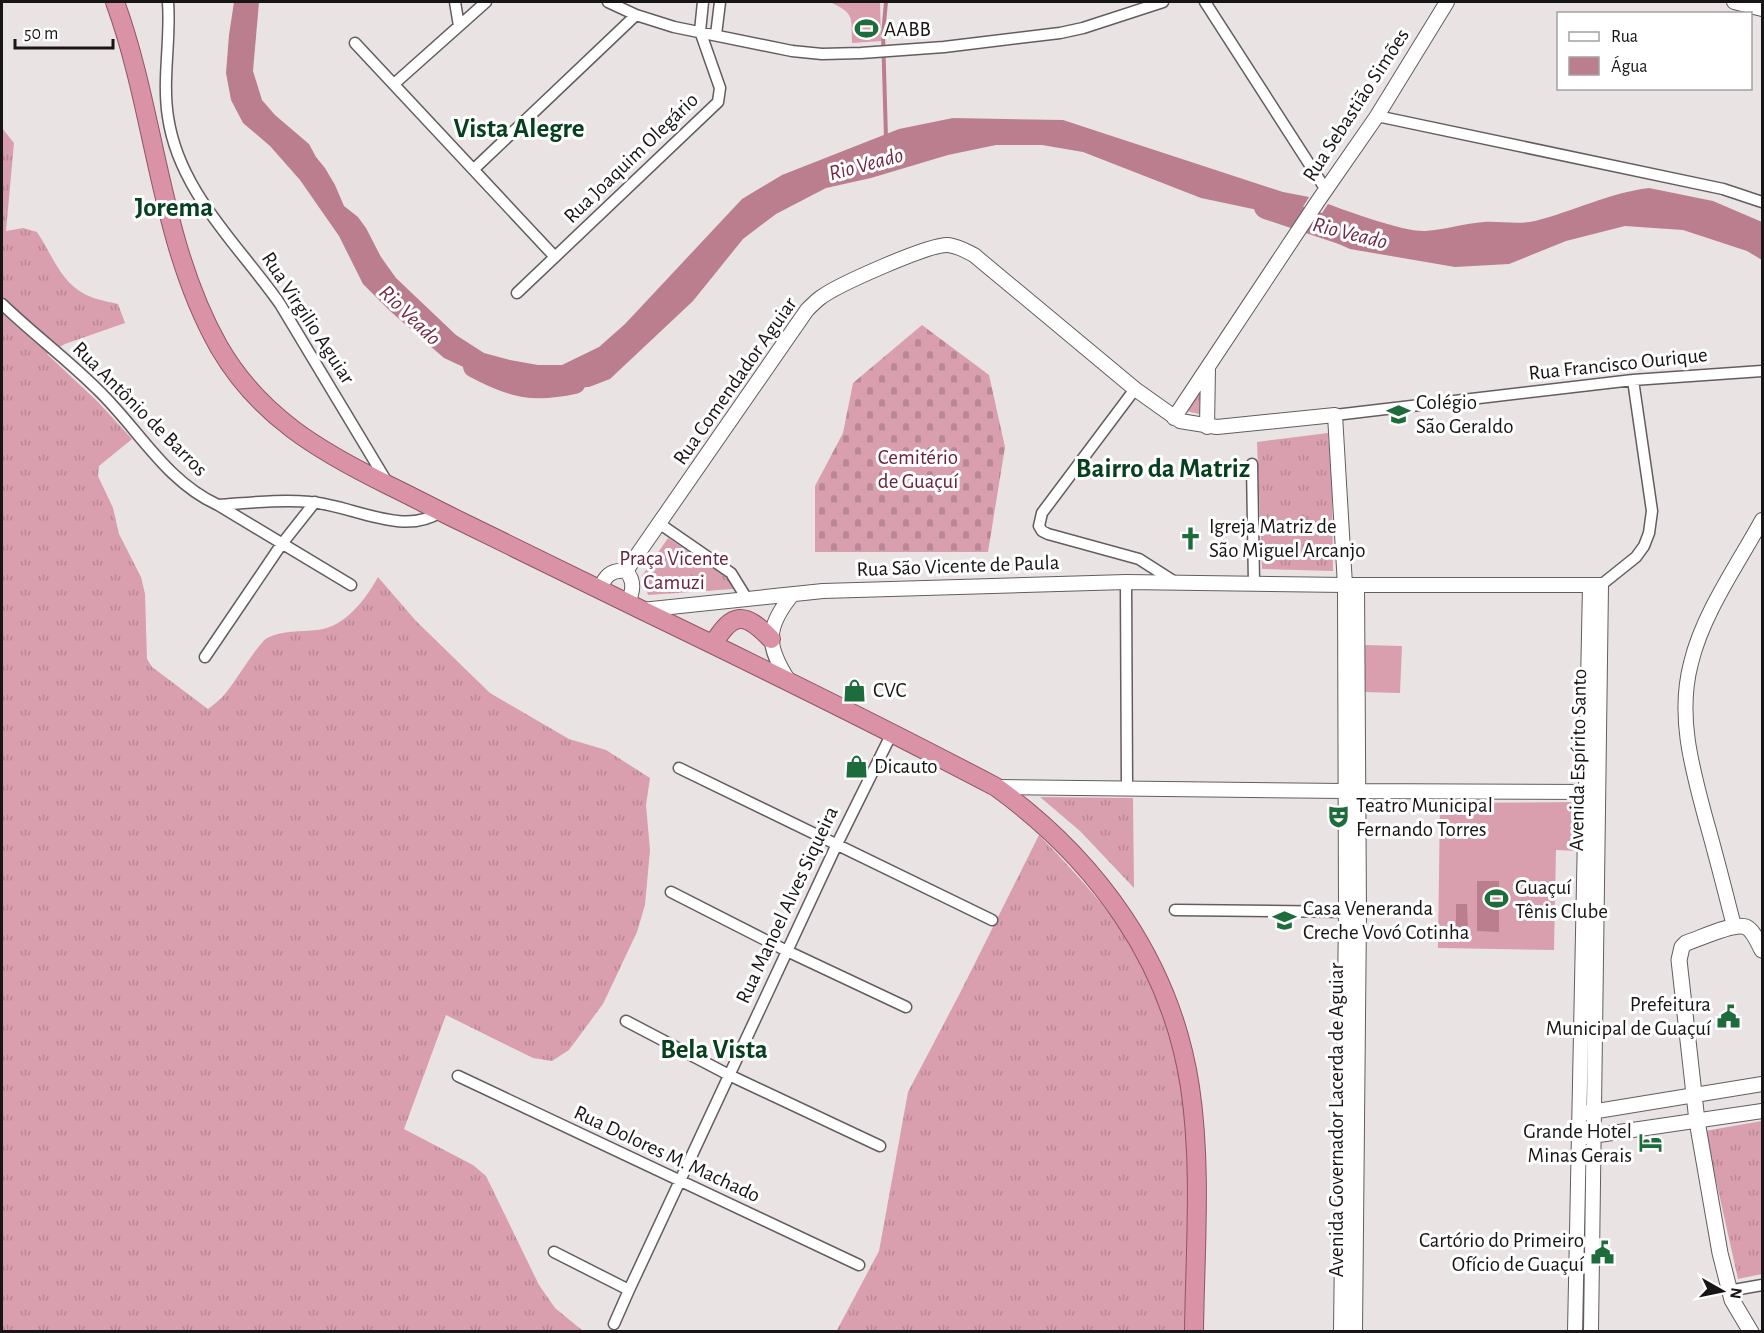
<svg xmlns="http://www.w3.org/2000/svg" width="1764" height="1333" viewBox="0 0 1764 1333" font-family="'Alegreya Sans',sans-serif">
<defs>
<pattern id="grass-tufts" width="24" height="20" patternUnits="userSpaceOnUse" patternTransform="scale(1.5)"><rect width="24" height="20" fill="#d99fae"/><path d="M3 7l-1-3M5 7V3M7 7l1-3M15 17l-1-3M17 17v-4M19 17l1-3" fill="none" stroke="#ba8895"/></pattern>
<pattern id="cemetery-stones" width="16" height="16" patternUnits="userSpaceOnUse" patternTransform="scale(1.5)"><rect width="16" height="16" fill="#d99fae"/><path d="M2 7V4a2 2 0 0 1 4 0v3zM10 15v-3a2 2 0 0 1 4 0v3z" fill="#ba8895"/></pattern>
</defs>
<rect width="100%" height="100%" fill="#eae3e4"/>
<path fill="url(#grass-tufts)" d="M2,128L14,143L6,231L23,228L37,232C50,251 59,277 78,290C89,298 104,301 118,304L125,323L65,344L47,354L98,402L132,439L99,466L98,476L113,508L119,534L141,577L145,594L147,659L152,667L208,709C214,704 220,700 225,694C235,682 257,645 267,638C282,630 301,632 317,630C344,628 366,599 378,577L416,621L490,693L569,739L606,750L650,778L646,805L650,850L645,905L637,932L603,1004L569,1050L552,1061L533,1058L446,1015L404,1129L473,1165L486,1176L539,1285L555,1308L583,1331H2Z
M1202,387L1203,415L1187,411Z
M1328,433L1332,488L1333,571L1262,569L1257,442Z
M668,538L728,578L733,589L648,595L642,576Z
M1040,797L1133,798L1134,888L1080,831Z
M1039,835C1087,885 1136,937 1162,1003C1199,1101 1190,1227 1190,1331L836,1332L879,1251L908,1092L960,993Z
M1762,1121V1274L1738,1279L1705,1131Z"/>
<path fill="url(#cemetery-stones)" d="M922,325L989,375L1005,447L988,552H815V486L843,433L853,383Z"/>
<path fill="#d99fae" d="M830,2H880L881,41L852,43C851,16 855,14 830,2Z
M1365,645L1402,646L1400,693L1363,692Z
M1578,802L1576,851L1556,850L1554,950L1438,948L1440,803Z"/>
<path fill="#bb7e8e" d="M234,2H259L253,71L262,100L275,115L309,144L316,157L325,168L335,185L344,206L358,217L366,228L381,257L396,278L456,335L484,353L510,360L538,365H562L599,347L625,324L742,199L782,175L899,129L953,118L1063,120L1283,192L1309,197L1292,225L1277,214L1201,198L1083,152L1042,145H996L948,155L871,178L826,188L776,214L743,239L693,301L610,379L589,387L551,388L485,377L444,358L390,311L363,284L339,236L300,180L270,146L243,123L231,100L226,73L229,35Z
M1649,188L1713,201L1762,222V260L1747,251L1683,230L1625,226L1566,241L1509,264L1455,267L1350,249L1310,231L1328,204C1350,212 1404,232 1425,231C1445,230 1465,223 1484,222C1501,221 1518,225 1535,221C1574,211 1609,193 1649,188Z
M1477,881H1499V932L1477,931Z
M1456,904H1467L1468,930L1456,929Z"/>
<g fill="none" stroke-linecap="round" stroke-linejoin="round">
<path stroke="#bb7e8e" stroke-width="4" d="M886,2L883,34L886,138"/>
<path stroke="#bb7e8e" stroke-width="24" d="M1266,207L1347,234
M475,366C512,386 533,391 574,382"/>
<defs>
<path id="minor" d="M168,2C171,40 162,79 168,117C179,192 238,244 280,304L387,482
M455,2L459,26
M608,2L636,15L674,27L792,51L822,54L861,53L944,47L1060,33L1083,28L1163,2
M1205,2L1326,190
M716,35L720,2
M355,43L555,257
M394,84L486,2
M1377,116L1723,189L1762,202
M474,169L636,15
M517,293L718,102L720,88L700,31L703,2
M2,304C32,333 67,359 97,389C138,428 165,481 218,505C248,503 280,499 310,502C352,505 403,537 440,512
M1135,389L1042,513L1039,526L1042,531L1048,534L1139,559L1175,582
M1335,415L1633,380L1762,371
M1252,464L1254,583
M218,505L351,585
M660,524L731,573L747,599
M1126,582L1127,788
M1601,585L1636,557L1644,546L1649,533L1652,511L1633,380
M205,657L281,545L315,502
M679,768L992,920
M671,892L787,951L906,1007
M1175,910L1352,912
M626,1021L729,1075L880,1146
M458,1076L859,1265
M554,1252L629,1290
M1728,1291L1762,1285
M614,1324L629,1290L837,844L892,733"/>
<path id="tertiary" d="M1734,2L1762,9
M1174,418L1318,201L1377,116L1447,2
M1207,427L1208,368
M626,571L807,310C811,306 816,301 820,298C837,285 929,244 948,245C958,246 966,251 974,255L1135,389L1180,421L1217,427L1335,415L1345,585L1346,912L1341,1332
M599,590C605,577 610,569 626,571C635,581 633,591 628,603
M642,610L823,591L1126,582L1345,585H1601L1591,1332
M789,681C766,646 765,628 792,595
M996,787L1345,791L1591,792
M1734,926C1725,891 1716,855 1706,820C1692,768 1677,716 1691,663C1703,613 1738,564 1762,520
M1585,1113L1762,1084
M1585,1137L1762,1111
M1355,1332L1359,912L1357,585
M1575,1332L1590,585"/>
<path id="secondary" d="M1751,1332L1732,1300L1720,1253L1697,1121L1679,960L1682,947L1686,943C1699,939 1734,922 1746,927C1754,931 1758,943 1762,950"/>
<path id="trunk" d="M115,2C156,114 159,241 219,347C259,416 319,451 388,485C413,497 437,510 462,522C524,553 587,583 650,614C766,670 882,727 996,787C1097,860 1171,962 1190,1087C1202,1167 1195,1251 1194,1332
M713,644C733,612 744,611 771,639"/>
</defs>
<use href="#minor" stroke="#645d5f" stroke-width="13"/>
<use href="#tertiary" stroke="#645d5f" stroke-width="16"/>
<use href="#secondary" stroke="#645d5f" stroke-width="17"/>
<use href="#trunk" stroke="#905566" stroke-width="20"/>
<use href="#minor" stroke="#fff" stroke-width="10"/>
<use href="#tertiary" stroke="#fff" stroke-width="14"/>
<use href="#secondary" stroke="#fff" stroke-width="15"/>
<use href="#trunk" stroke="#da92a7" stroke-width="18"/>
</g>
<defs>
<symbol id="stadium-bare" viewBox="-9 -9 18 18"><path d="M0-5a6.5 5 0 1 0 0 10a6.5 5 0 1 0 0-10ZM-3.5-1.8h7v3.6h-7Z" fill="#1d6c3c" stroke="#fff" stroke-width="2.5" paint-order="stroke"/></symbol>
<symbol id="school-bare" viewBox="-9 -9 18 18"><path d="M0-5L7-2L0 1L-7-2ZM-4 1L0 2.5L4 1V4Q0 6-4 4Z" fill="#1d6c3c" stroke="#fff" stroke-width="2.5" paint-order="stroke"/></symbol>
<symbol id="church-bare" viewBox="-9 -9 18 18"><path d="M-1.2-6h2.4v3.5h3.3v2.4h-3.3V6h-2.4V-.1h-3.3v-2.4h3.3Z" fill="#1d6c3c" stroke="#fff" stroke-width="2.5" paint-order="stroke"/></symbol>
<symbol id="shop-bare" viewBox="-9 -9 18 18"><path d="M-5-2.5h2.3a2.7 3.5 0 0 1 5.4 0H5L5.5 6h-11ZM-1.5-2.5h3a1.5 2.3 0 0 0-3 0Z" fill="#1d6c3c" stroke="#fff" stroke-width="2.5" paint-order="stroke"/></symbol>
<symbol id="theatre-bare" viewBox="-9 -9 18 18"><path d="M-5-5.5Q0-4 5-5.5V0Q5 5 0 6Q-5 5-5 0ZM-3.3-2.5H-1v1.5H-3.3ZM1-2.5H3.3v1.5H1ZM-2.8 1Q0 5.5 2.8 1Z" fill="#1d6c3c" stroke="#fff" stroke-width="2.5" paint-order="stroke"/></symbol>
<symbol id="civic-bare" viewBox="-9 -9 18 18"><path d="M-.6-6.5H3V-4.5H.6V-3L4-1V1h2V6H-6V1h2V-1L-.6-3ZM-1.2 2.5V6h2.4V2.5Z" fill="#1d6c3c" stroke="#fff" stroke-width="2.5" paint-order="stroke"/></symbol>
<symbol id="hotel-bare" viewBox="-9 -9 18 18"><path d="M-6-4.5h1.5V1H6V5H4.5V3h-9V5H-6ZM-4 0a1.8 1.8 0 1 1 3.6 0ZM.5 0V-2.5h3Q6-2.5 6 0Z" fill="#1d6c3c" stroke="#fff" stroke-width="2.5" paint-order="stroke"/></symbol>
</defs>
<g fill-rule="evenodd">
<use href="#stadium-bare" x="850" y="12" width="33" height="33"/>
<use href="#school-bare" x="1382" y="398" width="33" height="33"/>
<use href="#church-bare" x="1174" y="522" width="33" height="33"/>
<use href="#shop-bare" x="838" y="674" width="33" height="33"/>
<use href="#shop-bare" x="840" y="750" width="33" height="33"/>
<use href="#theatre-bare" x="1322" y="800" width="33" height="33"/>
<use href="#stadium-bare" x="1480" y="882" width="33" height="33"/>
<use href="#school-bare" x="1268" y="904" width="33" height="33"/>
<use href="#civic-bare" x="1712" y="1000" width="33" height="33"/>
<use href="#hotel-bare" x="1634" y="1126" width="33" height="33"/>
<use href="#civic-bare" x="1586" y="1236" width="33" height="33"/>
</g>
<g text-anchor="middle" dominant-baseline="central" stroke-width="6" stroke-linejoin="round" paint-order="stroke">
<g font-size="21" fill="#181516" stroke="#fff" text-anchor="start">
<text x="884" y="29">AABB</text>
<text x="1416" y="402">Colégio<tspan x="1416" dy="24">São Geraldo</tspan></text>
<text x="1209" y="526">Igreja Matriz de<tspan x="1209" dy="24">São Miguel Arcanjo</tspan></text>
<text x="873" y="690">CVC</text>
<text x="874" y="766">Dicauto</text>
<text x="1356" y="805">Teatro Municipal<tspan x="1356" dy="24">Fernando Torres</tspan></text>
<text x="1515" y="887">Guaçuí<tspan x="1515" dy="24">Tênis Clube</tspan></text>
<text x="1303" y="908">Casa Veneranda<tspan x="1303" dy="24">Creche Vovó Cotinha</tspan></text>
<text x="1711" y="1004" text-anchor="end">Prefeitura<tspan x="1711" dy="24">Municipal de Guaçuí</tspan></text>
<text x="1632" y="1131" text-anchor="end">Grande Hotel<tspan x="1632" dy="24">Minas Gerais</tspan></text>
<text x="1584" y="1240" text-anchor="end">Cartório do Primeiro<tspan x="1584" dy="24">Ofício de Guaçuí</tspan></text>
</g>
<g font-size="21" fill="#181516" stroke="#fff">
<text transform="translate(1356 105) rotate(-57)">Rua Sebastião Simões</text>
<text transform="translate(631 158) rotate(-44)">Rua Joaquim Olegário</text>
<text transform="translate(308 318) rotate(57)">Rua Virgilio Aguiar</text>
<text transform="translate(1618 364) rotate(-6)">Rua Francisco Ourique</text>
<text transform="translate(735 381) rotate(-55)">Rua Comendador Aguiar</text>
<text transform="translate(140 409) rotate(45)">Rua Antônio de Barros</text>
<text transform="translate(958 566) rotate(-2)">Rua São Vicente de Paula</text>
<text transform="translate(1578 760) rotate(-89)">Avenida Espírito Santo</text>
<text transform="translate(787 905) rotate(-65)">Rua Manoel Alves Siqueira</text>
<text transform="translate(1336 1120) rotate(-90)">Avenida Governador Lacerda de Aguiar</text>
<text transform="translate(667 1154) rotate(25)">Rua Dolores M. Machado</text>
</g>
<g font-size="21" fill="#6c223c" stroke="#fff">
<text x="918" y="457">Cemitério<tspan x="918" dy="24">de Guaçuí</tspan></text>
<text x="674" y="558">Praça Vicente<tspan x="674" dy="24">Camuzi</tspan></text>
</g>
<g font-size="22" font-style="italic" fill="#732841" stroke="#fff">
<text transform="translate(866 164) rotate(-15)">Rio Veado</text>
<text transform="translate(1350 233) rotate(14)">Rio Veado</text>
<text transform="translate(410 315) rotate(44)">Rio Veado</text>
</g>
<g font-size="27" font-weight="bold" fill="#07401f" stroke="#fff">
<text x="519" y="128">Vista Alegre</text>
<text x="174" y="207">Jorema</text>
<text x="1163" y="468">Bairro da Matriz</text>
<text x="714" y="1049">Bela Vista</text>
</g>
</g>
<rect width="1764" height="1333" fill="none" stroke="#181516" stroke-width="6"/>
<rect x="1557" y="12" width="195" height="78" fill="#ffffff" stroke="#a3a1a2" stroke-width="1.5"/>
<rect x="1569" y="32" width="30" height="9" fill="#ffffff" stroke="#a3a1a2" stroke-width="1.5"/>
<text x="1611" y="42" font-size="18" fill="#181516">Rua</text>
<rect x="1569" y="57" width="30" height="18" fill="#bb7e8e" stroke="#a3a1a2" stroke-width="1.5"/>
<text x="1611" y="72" font-size="18" fill="#181516">Água</text>
<g transform="translate(1722 1291) rotate(99)" stroke="#ffffff" stroke-width="4.5" paint-order="stroke">
<path d="M0-4.5L10 22L0 15L-10 22Z" fill="#181516"/>
<text y="-9" font-size="16" font-weight="bold" text-anchor="middle" fill="#181516">N</text>
</g>
<path d="M15 39v9h98v-9" fill="none" stroke="#181516" stroke-width="3"/>
<text x="24" y="39" font-size="18" fill="#181516" stroke="#ffffff" stroke-width="4.5" paint-order="stroke">50 m</text>
</svg>
